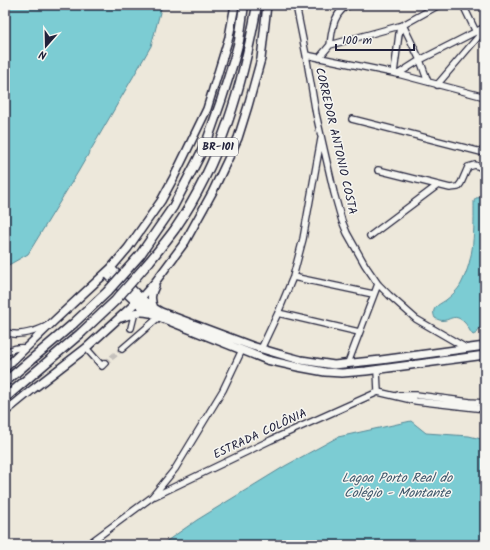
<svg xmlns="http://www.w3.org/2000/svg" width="490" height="550" viewBox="0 0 490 550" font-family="Kalam,sans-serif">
<rect width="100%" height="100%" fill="#ede8db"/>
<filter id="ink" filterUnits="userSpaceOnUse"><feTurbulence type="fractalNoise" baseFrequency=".025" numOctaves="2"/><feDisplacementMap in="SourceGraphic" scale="8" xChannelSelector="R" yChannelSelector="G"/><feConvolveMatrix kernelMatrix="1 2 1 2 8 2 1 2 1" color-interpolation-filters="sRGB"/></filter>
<g filter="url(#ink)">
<path fill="#7bccd3" stroke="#578896" d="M5,5H162L151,46L78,172L28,254L5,267Z
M485,197V324L481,326L477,333L473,335C469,331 468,325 463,321C451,311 448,326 435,318C434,316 433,313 434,310C436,305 442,303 446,300C451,296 458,290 461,284C475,257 474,231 474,201L476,198Z
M411,421L426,433L469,436L485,440V545H161L197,520L285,466L338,437Z"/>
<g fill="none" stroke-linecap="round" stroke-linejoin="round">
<path stroke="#c4c0bb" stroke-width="5.5" stroke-dasharray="5.5 3" stroke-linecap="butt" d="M105,363L122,349"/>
<defs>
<path id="minor" d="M296,5L306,55L316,114L334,193L342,221L347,233L365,265L378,284L389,295L416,319L466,348
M463,5L476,32
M403,25L420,60L428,82
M330,45C332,31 333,11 350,5
M306,55L398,74L485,97
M319,58L330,45L403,25L439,5
M394,73L400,26
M398,74L420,60L485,27
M437,85L484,30
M352,119L485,153
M378,170L450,188L458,187L461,183L468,167L475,165L485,169
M370,236L438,185
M293,277L373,294
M278,313L359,332
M131,328L135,312
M5,332C8,333 11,334 14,334C23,335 41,330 48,325
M86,348L102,366L105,363
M122,349L159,317L160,314
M261,349L278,313L293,277L303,239L321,139
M5,353C12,349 17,347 25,348
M348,363L378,284
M377,370L378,392
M378,392L416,401L485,409
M398,395H416L470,402L485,403
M155,496L271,440L378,392
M87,545L152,497L175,469L223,390L242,350"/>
<path id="major" d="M111,268C127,284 142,302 161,312L252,346L279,354L301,360L334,365L381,360L485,346
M106,273C123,290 138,307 159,317L267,360L298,367L325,372L342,373L366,371L485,355
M154,308C150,299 151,294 155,286
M121,318C134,314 136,310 150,313
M5,368L55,320L111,268L128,248L161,201L174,177L207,109L229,37L235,5
M5,412L33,389L86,348L141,298L156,281L185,242L212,193L238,138L248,106L261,59L267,5"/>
<path id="highway" d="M140,255L173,207L196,163L207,141L221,101L234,60L239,41L244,5
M149,262C158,251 167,240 175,229C221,162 243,84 257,5
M5,382L73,324
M5,398L81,333"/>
</defs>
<use href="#minor" stroke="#22223b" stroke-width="8"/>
<use href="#major" stroke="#22223b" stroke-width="10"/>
<use href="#highway" stroke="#22223b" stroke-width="11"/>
<use href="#minor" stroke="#f6f6f2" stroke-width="5.5"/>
<use href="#major" stroke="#f6f6f2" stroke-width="7"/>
<use href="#highway" stroke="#f6f6f2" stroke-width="8"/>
<defs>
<path id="highway-bridge" d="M73,324L107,292L140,255
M81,333L115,301L149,262"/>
</defs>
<use href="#highway-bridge" stroke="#22223b" stroke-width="11" stroke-linecap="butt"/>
<use href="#highway-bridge" stroke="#f6f6f2" stroke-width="8"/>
</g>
</g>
<g text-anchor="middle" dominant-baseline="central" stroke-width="3" stroke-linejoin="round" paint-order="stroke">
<rect fill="#f6f6f2" stroke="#626272" stroke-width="1" x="198" y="138" width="40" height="18" rx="3"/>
<g font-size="11" font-weight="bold" fill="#22223b">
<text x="218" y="147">BR-101</text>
</g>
<g font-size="12" fill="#22223b" stroke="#f6f6f2">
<text transform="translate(336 141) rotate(77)">CORREDOR ANTONIO COSTA</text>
<text transform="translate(260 434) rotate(-25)">ESTRADA COLÔNIA</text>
</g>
<g font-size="13" font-style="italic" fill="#3d5569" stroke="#f6f6f2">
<text x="397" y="478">Lagoa Porto Real do<tspan x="397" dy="15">Colégio - Montante</tspan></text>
</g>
</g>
<rect width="490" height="550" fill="none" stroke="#f6f6f2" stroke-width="20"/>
<rect x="10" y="10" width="470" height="530" fill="none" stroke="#22223b" stroke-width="1.5" filter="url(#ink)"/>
<g transform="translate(46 46) rotate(200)" stroke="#f6f6f2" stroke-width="3" paint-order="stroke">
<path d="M0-3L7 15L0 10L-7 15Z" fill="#22223b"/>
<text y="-6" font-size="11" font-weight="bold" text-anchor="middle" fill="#22223b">N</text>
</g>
<path d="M336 44v6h78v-6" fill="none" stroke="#22223b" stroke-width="2"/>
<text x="342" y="44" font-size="12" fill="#22223b" stroke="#f6f6f2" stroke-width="3" paint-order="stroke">100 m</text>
</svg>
